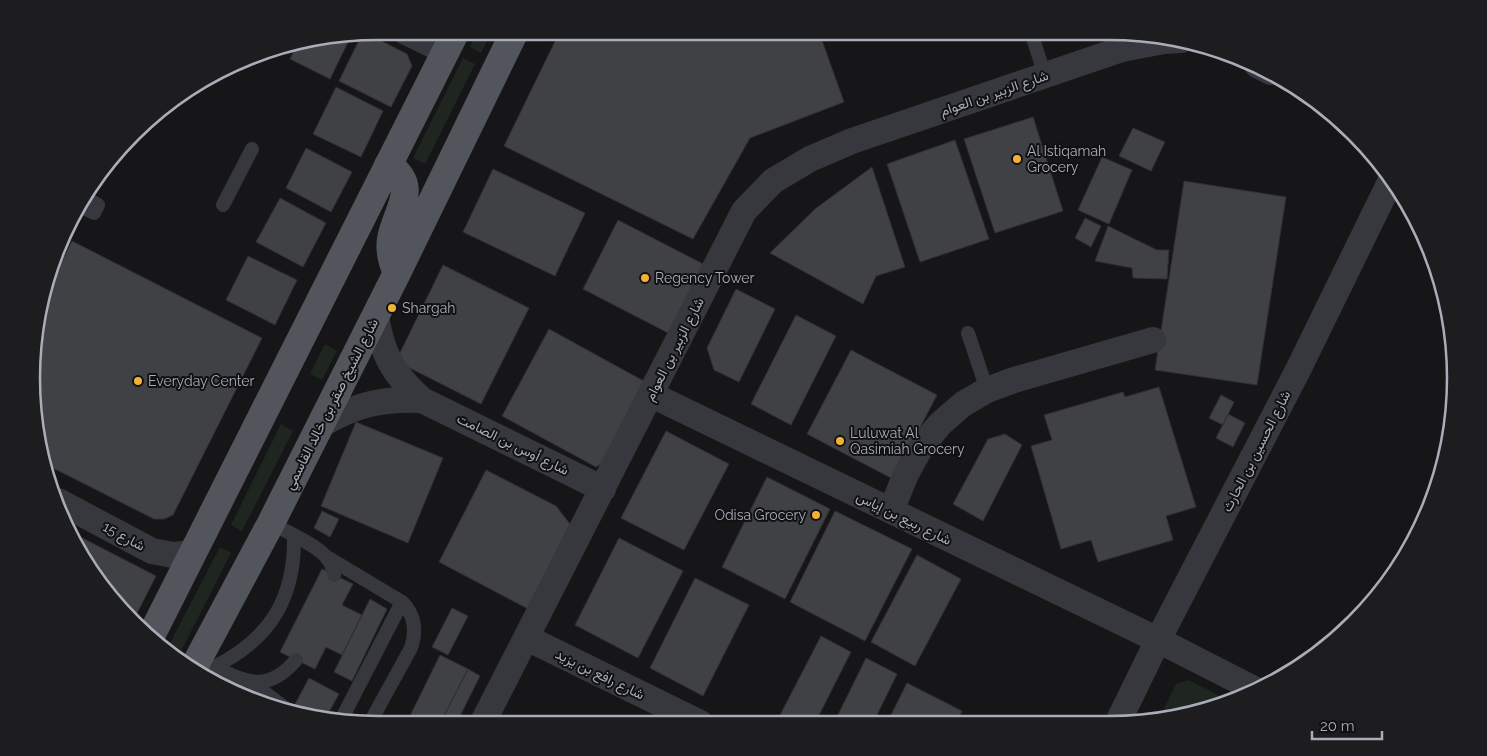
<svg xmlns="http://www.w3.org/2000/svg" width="1487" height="756" viewBox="0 0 1487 756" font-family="Raleway,Vazirmatn,sans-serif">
<rect width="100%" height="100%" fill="#161618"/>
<path fill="#1e261f" d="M478,31H492L481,53L470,47Z
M463,58L475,64L425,164L413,158Z
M325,344L337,351L322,380L310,374Z
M281,424L293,431L242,531L231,525Z
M220,547L231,553L180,653L168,647Z
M1189,680L1230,701L1158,721L1176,684Z"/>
<path fill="#404145" stroke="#303034" d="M560,31L819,32L844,102L750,138L693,239L504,146Z
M366,33L407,54L412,66L391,107L339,81L362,34Z
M351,36L330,79L290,59L297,45Z
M285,47L281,54L272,49Z
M336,87L383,111L361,157L313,134Z
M1033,117L1063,211L995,233L964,139Z
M1133,128L1165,142L1151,171L1119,156Z
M955,140L989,239L920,262L887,164Z
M306,148L352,172L331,212L286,188Z
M1102,157L1132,170L1109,224L1078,210Z
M872,167L905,267L876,276L863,304L770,253L815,209Z
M493,169L585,213L555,276L463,232Z
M1184,181L1286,197L1257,385L1155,370Z
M280,198L326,223L303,267L256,242Z
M1085,218L1101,226L1091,247L1075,238Z
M618,220L707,266L672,335L583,289Z
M1108,226L1157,250H1169L1167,279L1133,278L1132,268L1095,261Z
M72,241L262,338L173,515L164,519H154L47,465L34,423L38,310Z
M248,256L297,280L275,325L226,300Z
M443,265L529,308L481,404L396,361Z
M736,289L775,309L739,382L714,370L707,348Z
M796,315L836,336L791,425L751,404Z
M549,329L651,385L613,456L596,467L502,416Z
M851,350L937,395L893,479L807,434Z
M1159,387L1196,507L1166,516L1173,540L1098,562L1091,540L1061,549L1031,446L1052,440L1044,415L1123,392L1125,397Z
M1221,395L1234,402L1223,425L1209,418Z
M1228,414L1245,423L1233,447L1216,438Z
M356,422L443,458L408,543L321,506Z
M666,431L729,464L684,550L621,518Z
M1005,434L1022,445L983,521L953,504L988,439Z
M486,470L556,506L570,524L532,611L439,562Z
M767,477L830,509L785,599L722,567Z
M322,511L339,519L330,537L314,528Z
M835,511L912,549L865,641L790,602Z
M67,530L156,576L132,623L67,531Z
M619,538L683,571L638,658L575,625Z
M917,555L961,579L915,666L871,642Z
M322,569L353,584L342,605L362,615L342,655L326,647L315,669L280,652Z
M695,578L749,605L703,696L650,668Z
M370,599L387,609L352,681L334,672Z
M452,608L468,616L448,655L432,647Z
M821,636L851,652L815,723H776Z
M440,655L468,669L440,724H406Z
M866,658L897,674L873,723H834Z
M468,669L480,676L456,724H440Z
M309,678L339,694L325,719L315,717L294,706Z
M907,683L962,711L957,722L887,723Z"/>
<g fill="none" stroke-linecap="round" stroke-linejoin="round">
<path stroke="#37383d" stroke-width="14" d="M1031,32L1045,76
M78,205L94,213L98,205L83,197
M223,205L252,149
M968,333L987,390
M271,523C285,531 317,545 326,557C331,562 333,568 334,575
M327,557L402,602C415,615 417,630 411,648L372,719L367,724
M210,665C245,682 267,694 296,660
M214,667C270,639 295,599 294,536
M251,682L293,714
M340,722L402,602"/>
<path stroke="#37383d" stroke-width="26" d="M404,31L445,51
M1257,65L1271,72
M376,316C382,354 393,374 422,400L603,489
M652,395L1158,640L1256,690
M321,425C354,405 383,398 422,400
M58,501L152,551L173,555L184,554L194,550
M891,511L906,474L921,447L940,424L963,404L987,390L1014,380L1153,340
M527,638L700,723
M1118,722L1158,640L1298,370L1391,180
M482,724L744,211L773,181L810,159L852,141L1122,49L1164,41L1181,40"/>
<path stroke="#53555c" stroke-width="28" d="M388,165C421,187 396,210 391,239C389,251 392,262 397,273
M151,636L456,31
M194,667L271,523L397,273L515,31"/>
</g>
<g fill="#f2b134" stroke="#111113" stroke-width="2">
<circle cx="1017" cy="159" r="5"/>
<circle cx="645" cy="278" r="5"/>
<circle cx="392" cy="308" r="5"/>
<circle cx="138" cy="381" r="5"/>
<circle cx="840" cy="441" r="5"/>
<circle cx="816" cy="515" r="5"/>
</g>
<g text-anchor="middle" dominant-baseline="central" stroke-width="4" stroke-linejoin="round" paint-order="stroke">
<g font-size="14" fill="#a8adb8" stroke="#111113">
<text transform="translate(994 93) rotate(-19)">شارع الزبير بن العوام</text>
<text transform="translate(674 349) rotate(-63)">شارع الزبير بن العوام</text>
<text transform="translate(331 404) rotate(-63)">شارع الشيخ صقر بن خالد القاسمي</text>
<text transform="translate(513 444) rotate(26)">شارع أوس بن الصامت</text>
<text transform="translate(1256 451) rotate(-63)">شارع الحسين بن الحارث</text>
<text transform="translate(904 518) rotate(26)">شارع ربيع بن إياس</text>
<text transform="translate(124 536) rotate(28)">شارع 15</text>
<text transform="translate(600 674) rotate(26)">شارع رافع بن يزيد</text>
</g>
<g font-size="14" fill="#a8adb8" stroke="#111113" text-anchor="start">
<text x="1027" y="151">Al Istiqamah<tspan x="1027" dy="16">Grocery</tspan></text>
<text x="655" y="278">Regency Tower</text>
<text x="402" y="308">Shargah</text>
<text x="148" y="381">Everyday Center</text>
<text x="850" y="433">Luluwat Al<tspan x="850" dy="16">Qasimiah Grocery</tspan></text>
<text x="806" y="515" text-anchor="end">Odisa Grocery</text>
</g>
</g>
<path d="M0 0H1487V756H0ZM378 40H1109A338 338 0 0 1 1447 378V378A338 338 0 0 1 1109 716H378A338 338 0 0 1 40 378V378A338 338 0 0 1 378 40Z" fill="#1d1d20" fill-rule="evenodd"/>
<path fill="none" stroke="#a8adb8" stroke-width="2.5" d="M378 40H1109A338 338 0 0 1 1447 378V378A338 338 0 0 1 1109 716H378A338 338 0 0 1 40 378V378A338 338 0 0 1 378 40Z"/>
<path d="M1312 731v8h70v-8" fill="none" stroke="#a8adb8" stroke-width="2.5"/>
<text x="1320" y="731" font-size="15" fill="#a8adb8" stroke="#111113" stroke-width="4" paint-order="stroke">20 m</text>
</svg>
